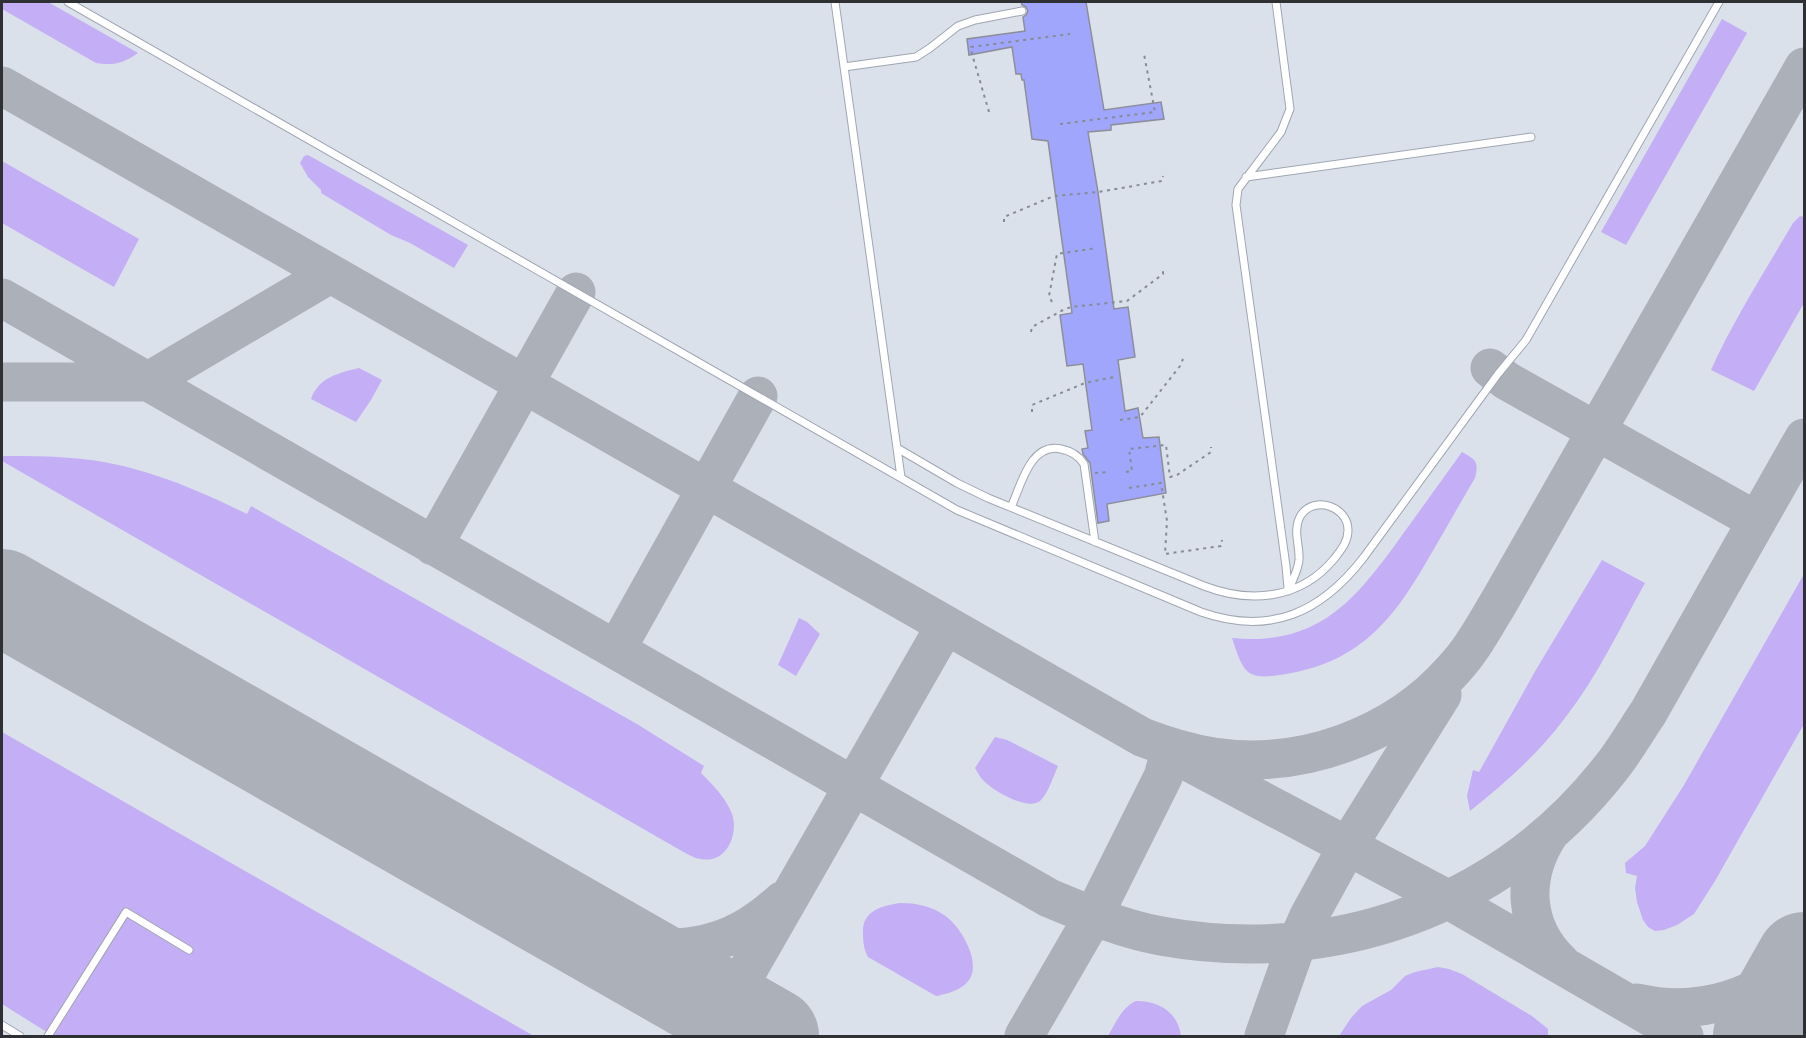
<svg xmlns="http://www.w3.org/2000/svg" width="1806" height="1038" viewBox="0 0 1806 1038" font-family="'Public Sans',sans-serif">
<rect width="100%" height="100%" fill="#dae1eb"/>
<path fill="#c4aef5" d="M2,2H48L138,53C124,63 113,66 96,63L2,9Z
M1722,19L1747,33L1626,245L1601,232Z
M308,155L468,245L454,268L410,243L391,235L321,193V190L308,177L300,163L304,156Z
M2,161L139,239L114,287L2,223Z
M1800,216L1804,217V303L1754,391L1711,370C1734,319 1765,271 1793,223Z
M359,368L382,380L371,400L356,422L311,399C319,377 339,373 359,368Z
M1462,452C1476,460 1479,461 1475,478C1460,503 1446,529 1431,554C1395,617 1363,661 1286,674C1246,681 1244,674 1232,638C1318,646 1354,602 1400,538C1421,509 1442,480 1462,452Z
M2,456C25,456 48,456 71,458C133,462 192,487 247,514L251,506L637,724L704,766L701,773C713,785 726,798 732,814C739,835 726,864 701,859C696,859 692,856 687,854L2,461Z
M1602,560L1645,583C1620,628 1597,677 1565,718C1538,754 1505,783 1470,811L1467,796L1473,770L1479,772L1537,668Z
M1804,574V724L1715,881L1694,914L1677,925L1664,930L1655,931L1648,927L1643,920L1637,902L1635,888L1637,876L1626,873L1625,863L1645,846L1684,785Z
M799,618L807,622L820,634L796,676L778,665Z
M2,732L534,1036H53L2,1004Z
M995,737L1007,740L1058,766C1054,775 1048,793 1041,800C1030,812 996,792 986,783C981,779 978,773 975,768Z
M900,903C916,903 931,906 944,915C960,925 982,962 969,980C962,990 947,994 936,996L868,957C864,950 863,942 863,933C862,911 881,906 900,903Z
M1438,967L1449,969L1462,974L1532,1016L1548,1029V1036H1339L1351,1018L1362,1006L1391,990L1405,976L1415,972Z
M1136,1001C1159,1001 1178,1012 1181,1036H1108C1115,1024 1122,1007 1136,1001Z"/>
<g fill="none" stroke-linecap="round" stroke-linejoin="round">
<path stroke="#abb0b9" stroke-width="39" d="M2,86L1142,737C1165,746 1188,753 1213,757C1300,770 1394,737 1453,670C1472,650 1485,625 1499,602L1804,67
M2,298L1049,898C1085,913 1122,929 1161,936C1332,967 1502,907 1610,769C1624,752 1635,732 1648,713L1804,438
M1490,368L1507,381L1757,521
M2,382H147L330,274
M433,546L576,292
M616,650L758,396
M1189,762L1449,900L1684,1036
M1549,834C1521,877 1523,927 1561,963
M547,910C566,919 586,930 606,937C652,954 707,952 749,926C761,919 772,910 782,901
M639,961C670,984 693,994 698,1036
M1637,1003C1698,1017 1765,999 1804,948
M710,1036L945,626
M1024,1036L1093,917L1163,777L1171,748
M1264,1036L1297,943L1309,916L1347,847L1442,695"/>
<path stroke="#abb0b9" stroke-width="96" d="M2,597L771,1036
M1761,1036L1804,960"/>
</g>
<path fill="#9fa6fb" stroke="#8d8e99" stroke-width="1.5" d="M1021,2H1086L1104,110L1161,102L1164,119L1111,125V130L1088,132L1098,192L1114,309L1128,307L1135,357L1118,360L1125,411L1138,408L1143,438L1159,437L1166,493L1107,504L1109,521L1098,523L1090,463L1083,454L1082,449L1088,448L1085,431L1092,430L1083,364L1067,366L1060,315L1072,313L1048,141L1032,139L1024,80H1022L1021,74H1016L1012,47L969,55L967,39L1025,31L1023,17L1026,15L1028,11L1026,7L1022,5Z"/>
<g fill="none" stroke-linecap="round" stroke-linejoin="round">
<defs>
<path id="service" d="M68,2L957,510L1201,612C1270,636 1321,613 1364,557L1498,374L1526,340L1719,2
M835,2L901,477
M1276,2L1290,109L1281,132L1238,189L1236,205L1286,566L1288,588
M844,67L916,57L930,48L958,26L975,20L1022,11
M1246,177L1531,137
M897,448L957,483L988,498L1204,586C1251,604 1301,599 1334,559C1341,550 1348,542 1348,530C1348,507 1315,495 1301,515C1292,530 1300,545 1299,560C1298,571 1292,581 1288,591
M1011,507C1021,486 1030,442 1061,449C1071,451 1079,456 1084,464L1095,542
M2,1025L20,1036
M48,1036L126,912L189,950"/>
</defs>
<use href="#service" stroke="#a0a6b0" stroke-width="9"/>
<path stroke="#878b92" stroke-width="2" stroke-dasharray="3 4.5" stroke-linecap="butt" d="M989,112L972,54L971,47L1070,34
M1060,124L1155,112L1144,54
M1004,222V217L1054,196L1098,192L1162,181L1163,176
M1052,302L1049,296L1057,254L1097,248
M1031,332L1032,327L1063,310L1071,307L1127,301L1163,274V268
M1032,412V405L1085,383L1114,377
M1120,420L1140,417L1180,366L1183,359
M1126,472L1132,471L1129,449L1166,445L1170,477L1177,475L1211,452V447
M1095,473L1110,472
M1129,488L1161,483L1167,521L1165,554L1221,546L1222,540"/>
<use href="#service" stroke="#fff" stroke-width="7"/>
</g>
<rect width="1806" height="1038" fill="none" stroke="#2e3034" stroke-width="6"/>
</svg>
